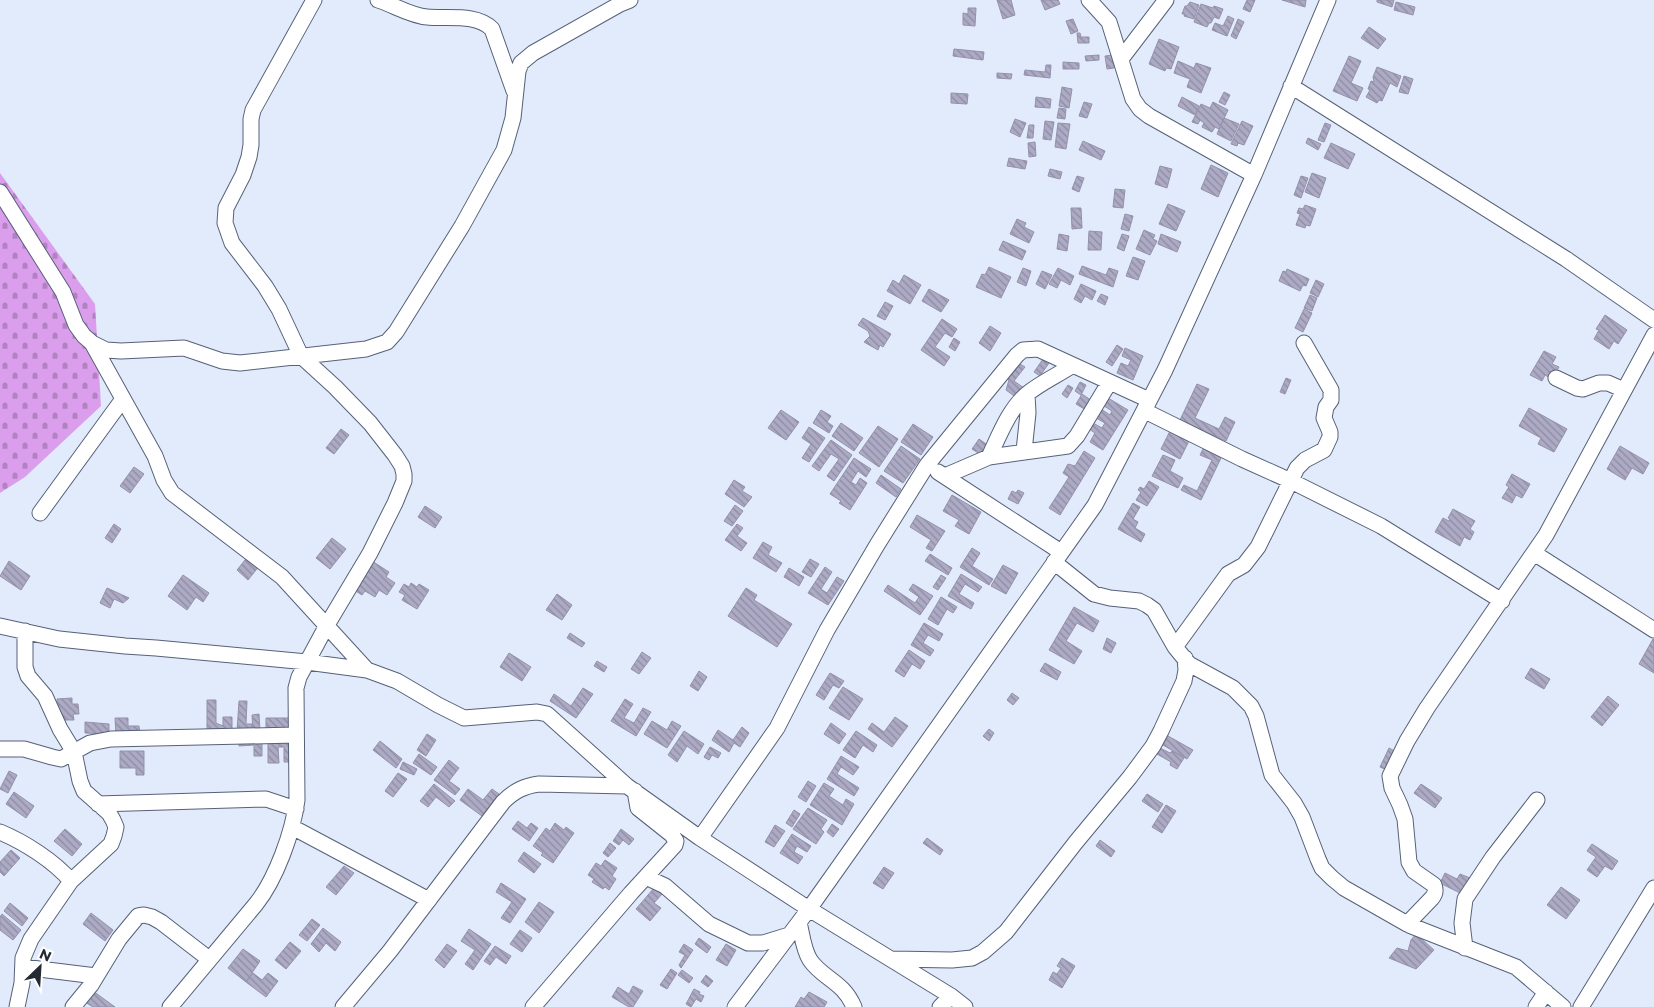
<svg xmlns="http://www.w3.org/2000/svg" width="1654" height="1007" viewBox="0 0 1654 1007" font-family="Montserrat,sans-serif">
<defs>
<pattern id="cemetery-stones" width="16" height="16" patternUnits="userSpaceOnUse" patternTransform="scale(1.25)"><rect width="16" height="16" fill="#db9eed"/><path d="M2 7V4a2 2 0 0 1 4 0v3zM10 15v-3a2 2 0 0 1 4 0v3z" fill="#b181c1"/></pattern>
<pattern id="building-back-hatch" width="6" height="6" patternUnits="userSpaceOnUse" patternTransform="scale(1.25)"><rect width="6" height="6" fill="#adaac5"/><path d="M-1 5l2 2M0 0l6 6M5-1l2 2" fill="none" stroke="#8d8aa1"/></pattern>
</defs>
<rect width="100%" height="100%" fill="#e2ebfb"/>
<path fill="url(#cemetery-stones)" d="M0,173L95,304L101,406L25,477L0,493Z"/>
<path fill="url(#building-back-hatch)" stroke="#9491ab" d="M997,0H1011L1015,15L1003,19Z
M1041,0H1058L1060,4L1045,10Z
M1247,0H1255L1250,12L1243,9Z
M1282,0H1306L1305,7Z
M1377,0H1394L1392,7L1377,2Z
M1190,2L1199,5L1194,19L1184,16L1185,14H1182L1185,6H1187Z
M1396,2L1415,7L1413,15L1394,10Z
M1201,4L1213,8L1214,6L1223,9L1219,19L1214,17L1211,23H1209L1207,27L1194,22Z
M968,8H976L975,26L963,25V13L968,14Z
M1228,16L1234,19L1227,36L1212,30L1215,23L1223,26Z
M1073,19L1078,31L1071,34L1066,21Z
M1238,19L1244,22L1236,39L1231,36Z
M1369,27L1386,39L1378,49L1361,38Z
M1077,33H1080L1081,37H1089V43H1078Z
M1159,39L1179,47L1171,69L1166,68L1165,71L1149,64Z
M954,49L984,52L983,60L953,56Z
M1099,55V60L1086,61L1085,56Z
M1113,55L1114,68L1107,69L1105,56Z
M1349,56L1361,61L1351,83L1363,88L1357,101L1333,91Z
M1178,61L1194,68L1196,63L1211,68L1201,93L1187,87L1190,79L1174,73Z
M1063,62L1079,63V69H1063Z
M1046,65H1051L1050,78L1024,75L1025,70L1045,72Z
M1377,67L1401,76L1397,87L1390,83L1382,101L1379,100L1377,103L1366,97L1370,90L1368,89L1371,81L1374,82L1373,77Z
M997,73L1012,74L1011,79L997,78Z
M1404,76L1413,79L1408,94L1399,92Z
M1062,87L1072,89L1069,108L1059,106Z
M1224,92L1230,95L1225,105L1219,102Z
M951,93L968,94L967,104L951,103Z
M1036,97L1051,99L1050,108L1035,107Z
M1182,97L1199,106L1195,115L1178,106Z
M1084,102L1092,104L1087,118L1079,116Z
M1213,102L1228,110L1219,129L1215,127L1212,132L1202,127L1204,123L1200,120L1198,124L1192,122L1201,104L1210,108Z
M1059,108L1066,109L1065,119L1057,118Z
M1224,118L1239,124L1231,141L1217,134Z
M1015,119L1026,123L1020,137L1010,132Z
M1045,121L1054,122L1051,140L1043,139Z
M1242,121L1253,126L1244,145L1238,143L1237,146L1231,144Z
M1058,123L1070,124L1066,149L1055,147Z
M1325,123L1331,125L1324,142L1318,140Z
M1029,125H1034L1033,138H1027Z
M1308,138L1321,144L1318,150L1306,143Z
M1083,141L1105,151L1101,160L1079,150Z
M1035,142L1036,156L1029,157L1028,143Z
M1331,143L1355,154L1348,169L1324,158Z
M1009,158L1027,161L1025,169L1007,166Z
M1211,165L1228,173L1218,197L1201,189Z
M1160,166L1172,169L1167,188L1155,184Z
M1050,169L1062,172L1060,179L1048,176Z
M1312,173L1326,178L1319,198L1305,192Z
M1077,176L1084,178L1079,192L1072,189Z
M1301,176L1308,178L1301,198L1294,195Z
M1115,189L1125,190L1123,208L1113,207Z
M1168,204L1185,211L1176,231L1159,224Z
M1305,205L1316,209L1310,226L1306,225L1305,228L1296,225L1300,214L1297,213L1299,208L1303,209Z
M1071,208H1081L1082,228L1072,229Z
M1125,214L1133,216L1129,231L1121,229Z
M1017,219L1026,223L1024,227L1034,232L1029,243L1010,234Z
M1144,230L1155,235L1153,239L1157,241L1150,255L1136,249Z
M1089,231L1102,232L1101,250H1088Z
M1059,234L1069,236L1067,251L1057,249Z
M1122,234L1129,236L1124,251L1117,248Z
M1161,234L1181,242L1177,252L1158,244Z
M1003,241L1026,251L1022,260L999,250Z
M1133,257L1145,261L1138,280L1126,276Z
M1082,266L1106,275L1109,268L1118,271L1113,287L1079,274Z
M989,267L1011,277L1001,298L976,287L982,274L985,275Z
M1023,268L1031,271L1026,286L1017,282Z
M1058,268L1074,276L1070,285L1061,280L1057,288L1049,284Z
M1287,269L1309,279L1306,286L1303,285L1300,291L1279,281L1283,271L1286,272Z
M1042,271L1052,275L1045,289L1036,284Z
M904,275L921,285L910,304L887,291L893,280L899,284Z
M1316,280L1324,284L1318,297L1310,293Z
M1081,284L1096,291L1092,300L1085,296L1081,303L1074,299Z
M929,289L949,300L941,312L922,301Z
M1101,294L1108,297L1105,305L1097,301Z
M1310,295L1317,298L1312,311L1304,308Z
M885,302L893,306L885,320L877,316Z
M1304,309L1312,313L1303,332L1295,328Z
M1605,315L1627,330L1618,344L1614,341L1609,349L1594,339L1599,330L1596,329Z
M863,318L891,334L883,347L880,345L878,350L864,342L870,336L868,331L858,325Z
M942,319L957,329L952,337L945,333L935,347L950,357L944,366L921,350Z
M990,326L1001,333L990,351L979,343Z
M954,338L960,342L955,351L949,347Z
M1117,345L1123,349L1112,366L1106,362Z
M1125,348L1143,356L1133,380L1117,373L1121,363L1128,366L1131,360L1122,356Z
M1544,351L1556,357L1552,364L1559,367L1552,379L1545,375L1542,381L1530,375Z
M1043,359L1049,363L1040,376L1034,372Z
M1015,361L1025,367L1014,381L1024,388L1017,398L1006,390L1009,380L1005,375Z
M1286,378L1291,380L1285,394L1280,392Z
M1080,382L1086,385L1081,395L1075,391Z
M1197,384L1209,389L1195,418L1219,429L1225,417L1235,422L1226,441L1180,420Z
M1068,385L1073,388L1067,398L1062,394Z
M1082,394L1092,401L1086,410L1076,404Z
M1108,398L1128,410L1103,450L1090,442L1095,433L1089,429L1093,423L1102,428L1105,423L1096,418L1101,409L1110,415L1112,411L1104,406Z
M1529,408L1567,429L1554,452L1538,444L1541,438L1519,426Z
M781,410L799,422L786,440L768,428Z
M821,410L831,416L827,422L833,426L829,433L813,423Z
M841,423L863,438L854,451L832,436Z
M913,424L933,437L921,455L901,442Z
M878,426L898,439L879,467L859,453Z
M809,427L825,438L809,462L802,458L811,444L802,438Z
M341,429L349,435L334,454L326,448Z
M1170,431L1191,437L1180,459L1161,449Z
M979,439L989,446L983,456L972,449Z
M831,440L852,455L834,481L827,476L839,459L831,454L819,471L812,466Z
M901,446L920,459L903,483L884,471Z
M1620,446L1649,463L1643,474L1632,468L1625,480L1607,469Z
M1203,449L1221,458L1201,500L1181,490L1184,485L1197,491L1212,460L1200,455Z
M1084,451L1095,458L1060,515L1049,508L1069,477L1063,473L1068,464L1075,466Z
M1163,455L1175,460L1170,471L1183,478L1178,488L1152,476Z
M854,458L871,469L866,477L858,471L851,482L856,485L860,478L867,483L850,510L839,503L841,501L830,494Z
M134,467L144,474L130,493L120,486Z
M1512,474L1530,484L1522,498L1516,495L1512,503L1502,498L1509,487L1506,485Z
M881,475L901,489L896,497L876,483Z
M734,480L745,487L742,491L752,497L744,507L725,494Z
M1149,481L1159,487L1147,506L1136,500L1141,492L1138,490L1140,487L1144,489Z
M1018,490L1024,493L1018,504L1008,499L1012,491L1016,493Z
M952,495L981,512L969,534L955,526L959,520L943,511Z
M1133,503L1140,507L1133,519L1138,522L1135,528L1145,534L1141,542L1118,529Z
M735,505L743,511L732,526L724,521Z
M425,506L442,517L435,528L418,517Z
M1453,509L1475,521L1470,529L1474,532L1470,540L1464,537L1460,546L1435,532L1443,518L1449,521L1450,519L1448,518Z
M917,515L945,531L932,551L926,548L931,540L910,527Z
M114,524L121,529L112,543L105,538Z
M737,524L743,528L737,536L747,543L741,551L725,540Z
M332,538L346,549L330,569L316,558Z
M763,542L772,547L768,555L782,563L776,572L753,558Z
M972,548L980,553L972,566L993,579L989,585L960,567Z
M930,554L952,568L948,575L925,561Z
M249,555L260,565L248,580L237,570Z
M810,559L819,564L811,577L802,572Z
M9,561L30,576L21,590L0,576Z
M372,561L389,572L386,577L395,583L387,595L379,590L375,597L365,591L362,595L354,590Z
M1003,565L1018,573L1006,594L991,586Z
M825,567L832,572L821,589L827,593L837,577L844,581L828,605L808,593Z
M789,568L804,577L799,586L784,577Z
M961,574L982,587L978,592L965,584L959,594L974,603L971,609L948,596Z
M183,575L209,593L203,602L196,597L187,610L168,596Z
M941,575L946,578L938,590L933,587Z
M411,583L417,587L419,584L429,590L417,609L402,600L405,595L399,592L404,584L409,587Z
M913,584L933,596L920,615L884,591L888,585L915,603L919,597L909,590Z
M107,588L129,598L123,603L114,599L110,608L100,603Z
M746,588L757,595L754,600L792,624L777,647L728,616Z
M557,594L572,605L562,620L546,610Z
M941,597L957,607L953,613L947,609L938,625L928,619Z
M1074,607L1099,621L1093,632L1077,623L1066,641L1082,651L1074,664L1049,650Z
M924,623L943,634L939,641L928,635L923,643L934,650L930,656L911,645Z
M570,633L585,643L582,647L567,638Z
M1107,638L1116,643L1111,653L1103,649Z
M1653,639L1654,640V673L1639,664Z
M909,650L925,661L920,669L912,664L904,677L895,671Z
M642,652L651,658L639,674L631,669Z
M509,653L531,667L522,681L500,667Z
M597,661L607,667L604,672L594,666Z
M1045,663L1061,672L1057,680L1040,671Z
M1531,668L1550,679L1544,689L1525,678Z
M699,671L707,677L698,691L690,686Z
M830,673L844,681L839,688L833,685L824,700L816,695Z
M843,687L863,699L849,720L829,708Z
M583,688L593,694L576,718L550,701L554,694L571,706Z
M1012,693L1019,698L1013,705L1007,700Z
M1608,696L1619,705L1602,726L1591,717Z
M72,698V704H78L79,714H73L74,720H59L57,699Z
M625,699L633,704L624,718L634,723L643,708L651,712L636,736L611,721Z
M207,700H216V723L223,726V717H232V733L207,732Z
M239,701H247L246,724H252L251,733L237,732Z
M259,714L260,732H253L252,715Z
M895,717L908,726L892,747L868,729L872,723L884,732Z
M115,718H128V726H139L140,734L116,735Z
M266,718H291V731H266Z
M652,721L667,730L672,721L681,726L667,748L644,734Z
M85,722L109,724V734L85,733Z
M831,723L846,734L839,744L824,734Z
M742,727L749,733L740,747L734,743L729,752L712,740L718,730L733,740Z
M989,729L994,733L989,741L983,736Z
M684,731L704,744L698,754L687,746L677,762L668,755Z
M856,731L877,745L873,752L863,745L855,758L843,750Z
M427,734L436,740L426,756L417,750Z
M1168,736L1193,750L1187,759L1163,745Z
M293,737V762H284V747H278L279,763H268V738Z
M239,738H262V756H254V745L239,746Z
M380,741L402,759L396,768L373,750Z
M710,747L721,753L718,758L712,755L709,760L704,757Z
M1160,748L1170,753L1172,751L1184,758L1177,769L1170,765L1171,762L1157,754Z
M1389,748L1398,753L1389,771L1380,767Z
M120,751H144V775H136V768H120Z
M419,754L437,767L431,775L413,763Z
M841,756L859,767L853,775L841,767L837,774L859,788L854,796L827,779Z
M449,760L459,768L449,781L460,789L455,795L434,780Z
M403,762L417,769L414,775L400,769Z
M9,771L17,775L8,793L0,789Z
M398,773L407,779L393,797L385,791Z
M808,781L816,786L806,802L798,797Z
M824,783L834,789L829,796L843,805L846,799L854,804L842,825L810,805Z
M434,784L455,801L449,807L436,797L428,807L420,801Z
M1421,784L1442,798L1435,808L1414,793Z
M468,789L483,800L492,789L499,794L482,816L460,800Z
M14,792L34,806L26,818L6,804Z
M1147,794L1163,804L1158,812L1142,801Z
M1166,805L1176,811L1162,833L1152,827Z
M808,808L827,820L821,829L824,832L816,844L793,829Z
M794,810L800,814L792,827L786,823Z
M518,821L527,828L531,823L538,828L529,841L512,829Z
M555,823L564,830L566,827L574,833L553,863L541,855L543,853L533,846L546,828L550,831Z
M832,824L839,829L833,837L827,832Z
M775,825L785,831L774,847L765,842Z
M65,829L82,844L72,856L54,841Z
M621,829L634,839L629,845L623,840L619,845L613,841Z
M792,834L811,846L807,852L797,846L794,852L803,857L798,864L780,853Z
M927,838L943,850L940,855L923,843Z
M1100,840L1115,851L1111,857L1096,846Z
M610,843L616,848L608,857L603,853Z
M1592,844L1618,861L1612,870L1605,866L1597,877L1587,870L1596,857L1587,851Z
M11,850L20,858L4,876L0,872V862Z
M524,852L541,864L534,873L518,861Z
M605,860L617,868L612,876L616,879L609,890L605,887L603,889L592,882L594,879L588,875L596,863L601,866Z
M344,866L354,873L336,895L326,887Z
M884,867L894,873L883,889L873,883Z
M1445,873L1457,879L1460,874L1470,878L1462,894L1440,883Z
M501,883L526,899L510,923L501,918L512,902L496,892Z
M1561,887L1580,900L1566,919L1547,905Z
M654,888L662,894L654,903L661,908L650,921L636,909Z
M539,902L554,912L539,933L525,922Z
M10,903L28,918L22,926L4,911Z
M91,913L113,930L105,941L83,924Z
M2,914L21,930L13,940L0,930V917Z
M312,919L320,925L307,941L299,935Z
M323,928L341,942L335,951L326,943L319,952L311,944Z
M469,929L491,944L473,970L465,964L475,950L461,941Z
M520,930L532,938L522,952L510,944Z
M1416,934L1434,950L1416,969L1389,958L1397,948L1408,951L1411,940Z
M699,938L711,947L707,953L695,944Z
M290,942L301,951L286,969L275,960Z
M447,944L457,951L444,968L435,960Z
M684,944L693,950L681,968L679,965L685,955L679,952Z
M726,944L736,950L727,966L716,960Z
M495,946L511,956L506,964L496,957L490,965L484,961Z
M243,949L260,961L246,982L228,968Z
M1062,958L1075,966L1062,988L1049,980L1053,972L1057,974L1061,968L1057,966Z
M671,969L677,973L667,989L660,985Z
M682,970L693,978L689,983L678,975Z
M253,973L262,980L268,973L278,981L266,997L246,982Z
M706,975L713,981L708,987L701,982Z
M633,986L643,991L633,1007H629L612,997L618,987L629,994Z
M694,989L700,992L699,994L704,996L701,1002L696,999L691,1007L686,1004Z
M93,991L115,1007H93L85,1002Z
M809,992L827,1002L824,1007H795L801,997L804,999Z"/>
<g fill="none" stroke-linecap="round" stroke-linejoin="round">
<defs>
<path id="minor" d="M378,0C394,5 411,16 427,17C447,19 477,13 492,29L514,91
M1089,0L1109,22L1133,99L1140,109L1149,116L1254,175
M1121,59L1166,0
M1291,86L1566,259L1654,320
M0,192L63,292L76,325L84,336L92,343L106,350L121,351L184,348L222,361L240,363L366,349L387,342L396,332L462,226L504,150L513,118L518,71L521,63L533,53L620,4L630,0
M92,343L155,456L164,480L172,493L282,577L367,670
M1556,378L1577,388L1583,389L1599,383H1608L1624,390
M1145,411L1242,459L1291,481L1381,526L1502,601
M1024,451L1028,413L1027,394
M989,457C999,436 1009,409 1027,394C1040,383 1058,375 1073,365
M938,472L1061,552
M945,476L989,457L1068,446L1077,436L1109,383
M40,513L123,399
M1534,553L1654,630
M1054,562L1094,594L1110,598L1139,601L1147,605L1154,610L1175,647L1189,664L1233,688L1251,706L1256,716L1272,775L1294,803L1302,817L1318,859L1322,868L1332,878L1344,888L1409,925L1516,967L1563,1007
M0,626L59,639L125,646L156,648L307,662L367,670L397,681L438,705L464,718L537,712L547,714L627,786L700,838L809,909L951,996L965,1007
M1175,647L1228,574L1244,565L1258,547L1297,468L1305,460L1324,450L1330,437V432L1324,418L1326,407L1331,400V390L1304,343
M0,749H24L52,757L61,759L90,743L111,739L296,735
M98,804L266,799L296,809
M292,827L429,900
M0,832C24,842 54,861 71,881
M700,838L777,728L827,630L877,545L927,465L1017,355L1023,350L1038,349L1149,400
M646,877L665,886L709,924L748,943H763L789,935
M799,922C802,934 803,949 810,960C823,979 843,981 854,1007
M1407,924L1432,898C1436,893 1436,890 1434,885L1414,871L1409,862L1405,819L1400,805L1392,788L1390,776L1407,741L1427,708L1546,535L1654,335
M1465,948L1462,923L1465,899L1493,857L1537,800
M892,959L952,960L972,958L983,952L1006,932L1076,842L1130,777L1153,746L1161,731L1184,681L1186,670L1185,658
M23,967L96,976
M17,1007L22,983L23,958L31,939L71,881L111,844L114,836L116,827L113,820L109,813L84,791L80,781L74,752L60,729L45,696L28,676L25,667V631
M73,1007L91,985L119,939L138,916L144,915L152,917L161,922L209,959
M170,1007L256,904C276,879 293,832 297,800L296,688L299,677L327,625L370,553L395,503L404,481V474L402,466L395,455L370,423L335,387L301,356L279,309L265,286L232,243L225,223L226,208L243,175L249,157L251,145V119L253,110L314,0
M343,1007L390,951L503,802C514,791 524,786 539,784L627,786
M533,1007L631,893L675,845L676,841L672,835L638,808L635,791
M735,1007L809,909L1095,505L1165,370L1254,175L1328,0
M940,1007L951,996
M1536,1007L1546,992
M1581,1007L1654,888"/>
</defs>
<use href="#minor" stroke="#566178" stroke-width="17"/>
<use href="#minor" stroke="#fff" stroke-width="15"/>
</g>
<g transform="translate(40 967) rotate(25)" stroke="#ffffff" stroke-width="4" paint-order="stroke">
<path d="M0-4L9 19L0 12L-9 19Z" fill="#242933"/>
<text y="-8" font-size="14" font-weight="bold" text-anchor="middle" fill="#242933">N</text>
</g>
</svg>
